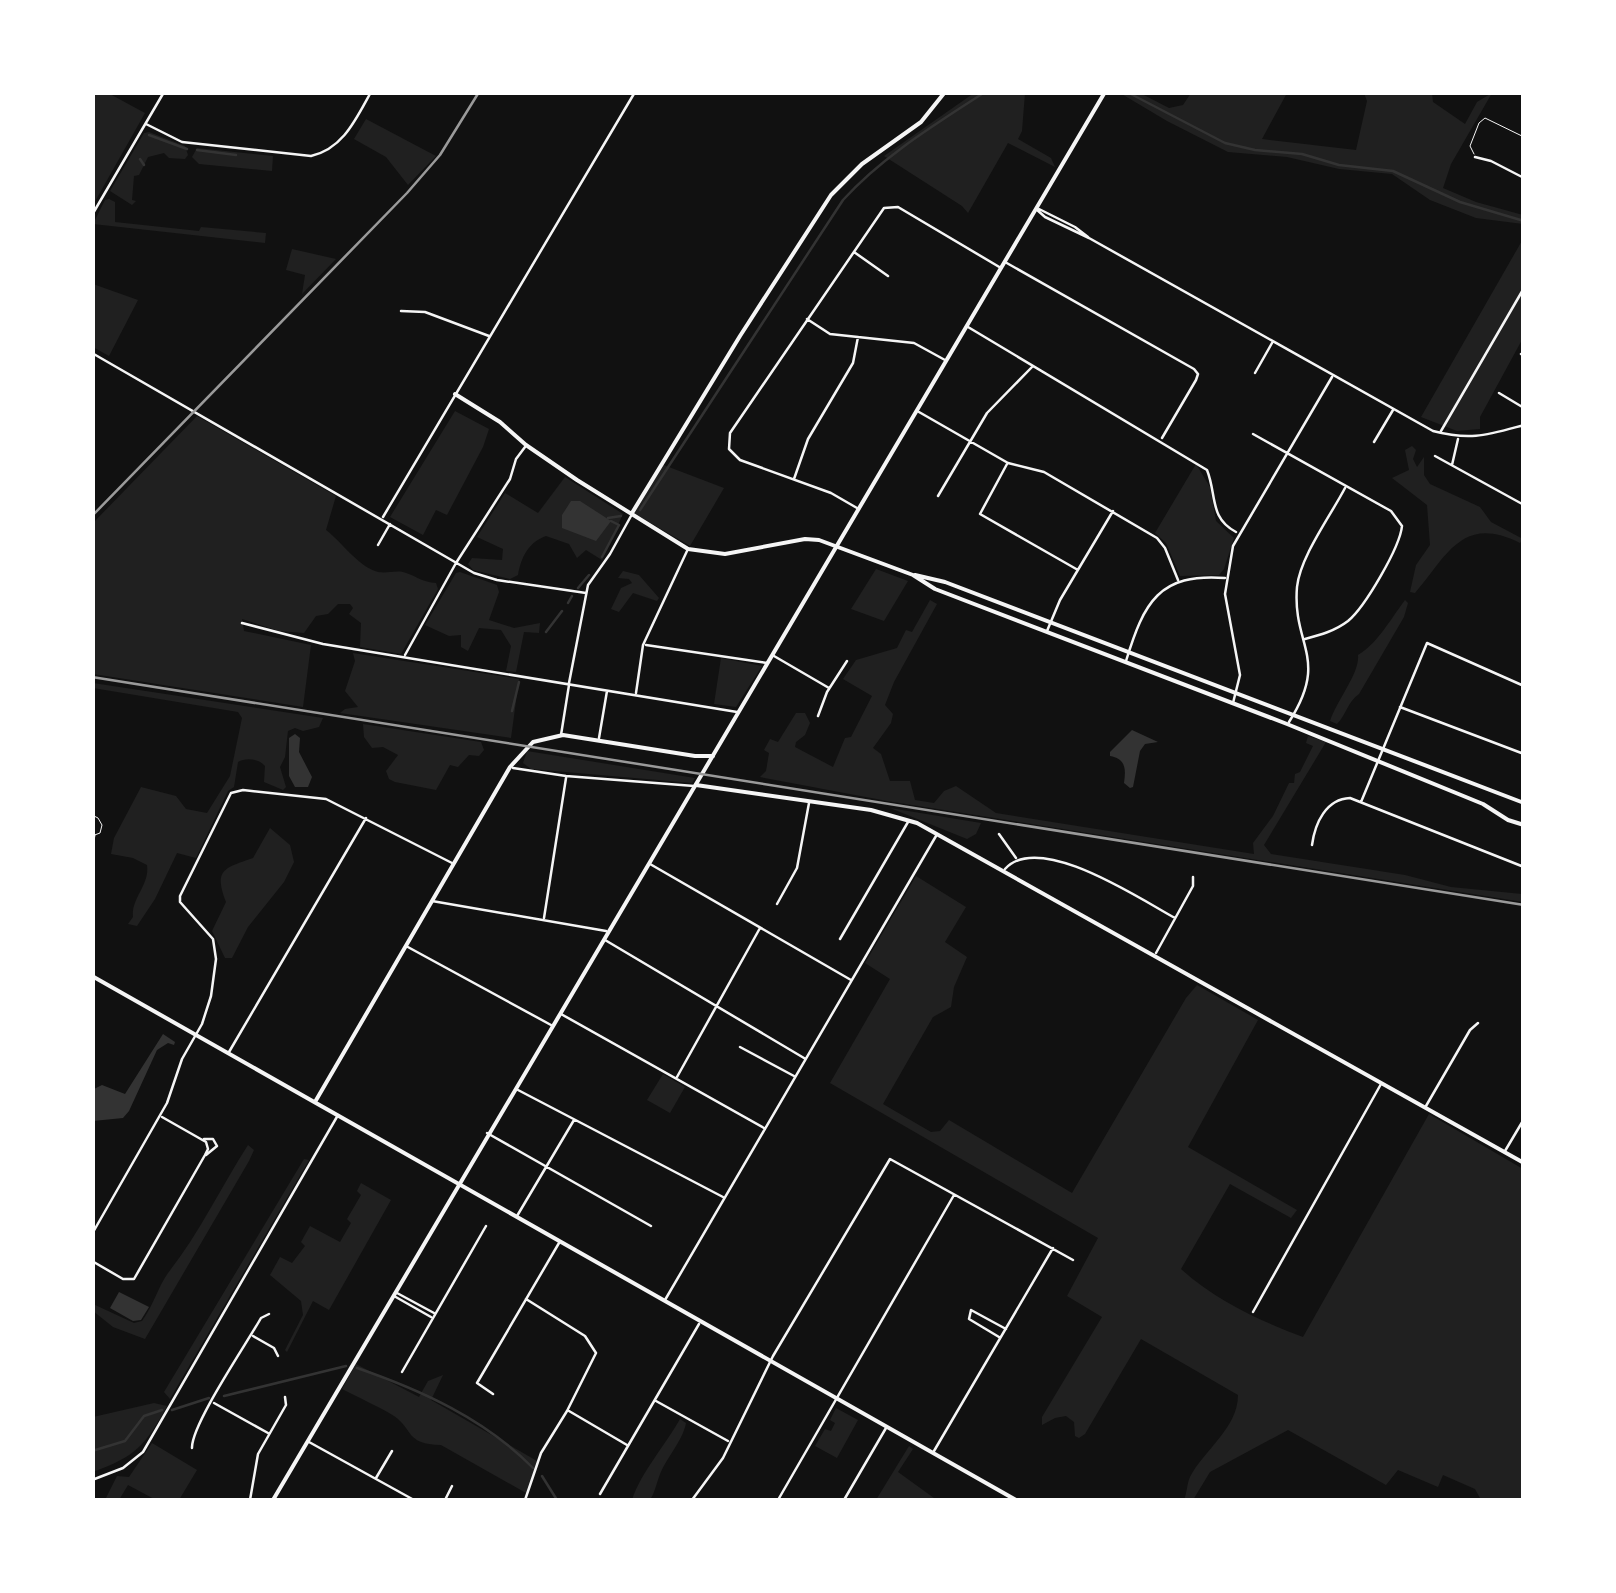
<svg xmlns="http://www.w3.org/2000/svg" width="1616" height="1593" viewBox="0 0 1616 1593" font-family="'Source Sans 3',sans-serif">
<rect width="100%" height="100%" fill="#111"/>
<path fill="#202020" d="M93,92L108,93L145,113L93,205Z
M1029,92L1025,93L1022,131L1018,139L1051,158L1055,167L1008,143L968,213L962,206L884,156L974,93Z
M1120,93H1140L1169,108L1183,105L1191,93H1287L1262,139L1356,150L1367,101L1364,93H1432L1433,102L1465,124L1477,102L1492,93L1451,164L1443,188L1476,202L1523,215V224L1476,218L1430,200L1392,174L1339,169L1287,157L1228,152L1167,121Z
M366,119L436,156L408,185L386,157L354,139Z
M149,132L185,146L188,155L185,159L169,158L164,153L148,157L139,175L134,176L132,200L136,201L132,205L110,191L144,133Z
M197,148L273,156L272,171L199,164L192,157Z
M109,199L115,202V222L199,231L201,227L266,233L265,243L93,224L105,200Z
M1523,239V338L1480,417V429L1457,431L1421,417Z
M292,249L336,259L302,294L305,275L286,270Z
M93,284L138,300L109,356L93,347Z
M455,411L489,429L483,447L447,515L436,510L423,535L390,517Z
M197,416L336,496L326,530C342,542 356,564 375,571C385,575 396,569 406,573C418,577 422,582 436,583L438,589L401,654L360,647L361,623L349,614L353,608L350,604H338L328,614L316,616L304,633L279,631L242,619L244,631L311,645L303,707L93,674L92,524Z
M1412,446L1416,450L1413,459L1417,467L1424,457V475L1430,484L1480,507L1491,522L1523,539L1520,543C1462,514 1447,556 1415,593L1410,592L1416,565L1430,545L1427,505L1392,478L1409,470L1405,450Z
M661,464L724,488L690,546L632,512Z
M1196,464L1210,487L1216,521L1234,538L1224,569L1219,575L1180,576L1166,543L1155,533Z
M565,477L623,514L602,560L586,550L577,558L569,544L546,536C529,542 521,557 518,575L510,579L473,570L468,564L472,558L502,560L503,549L477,537L505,493L538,513Z
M876,569L908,581L884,621L851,609Z
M623,571L639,575L659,598L657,601L633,593L619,612L611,609L621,588L632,583L629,579L618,578Z
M460,572L497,585L499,592L489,620L514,628L540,623L539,633L524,632L516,672L506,671L511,646L501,630L479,628L468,651L461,647V635L449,636L425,625L456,573Z
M930,600L937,604L894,682L885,705L893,714L891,723L873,748L881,754L890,781H910L915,800L934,803L944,791L956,786L996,813L1254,854L1253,843L1273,816L1289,783H1294L1295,774L1300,772L1313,746L1306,743L1308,736L1326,742L1264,845L1271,854L1405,875L1451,887L1522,894L1523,902L887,801L760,777L766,771L769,753L764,750L770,739L778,742L796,713H805L810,723L805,735L796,742L795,747L833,767L845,738L851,737L872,696L843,679L856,660L897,648L906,630L912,632Z
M1405,600L1408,603L1404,617L1359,694C1348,701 1346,715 1337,724L1330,721C1337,700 1360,673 1358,655C1377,644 1390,620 1405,600Z
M353,653L519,679L511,738L340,713L345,709L358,707L345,691L355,661Z
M721,658L762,666L736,707L714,704Z
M93,683L323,718L319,727L303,731L295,728L288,731L285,757L280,767L286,787L283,790L264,782L265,766C259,759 246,757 238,762L234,787L228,791L196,858L177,853L155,899L137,926L128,924L133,917C131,898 150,885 147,865L133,858L111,854L114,838L141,787L176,796L186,809L207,813L230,776L242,718L238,712L93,688Z
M363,724L481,742L484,750L479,756L469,755L458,767L450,765L436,790L395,782L389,779L386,771L398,755L383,747L372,748L364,737Z
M527,751L695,778L692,783L531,769L523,763Z
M890,808L981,823L976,834L967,839Z
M270,828L290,845L294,862L284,882L248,927L232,958H225L212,931L226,902C213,869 225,868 253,858Z
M916,876L966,907L945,942L967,957L954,987L951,1007L933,1017L883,1104L931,1132L940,1131L949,1120L1072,1193L1186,998L1197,985L1258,1020L1188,1147L1297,1210L1291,1218L1230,1184L1181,1269C1215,1300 1260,1321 1303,1337L1429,1114L1523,1169V1500H1481L1475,1489L1443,1475L1438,1487L1398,1470L1386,1485L1288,1430L1210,1472L1193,1500H1184C1187,1493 1187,1483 1190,1477C1204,1450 1238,1428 1238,1395L1141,1339L1085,1434L1079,1438L1075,1436L1074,1422L1066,1416L1055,1418L1042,1425V1417L1102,1317L1067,1296L1098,1238L830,1083L890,979L865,963Z
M663,1074L685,1087L670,1113L647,1100Z
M248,1145L254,1150L249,1161L145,1339L113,1327L93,1311V1304L134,1323L142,1321C153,1306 158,1287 168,1273C199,1234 221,1187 248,1145Z
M304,1159L309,1160L170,1399L164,1392Z
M361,1183L391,1200L329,1310L313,1301L287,1352L285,1350L303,1315L301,1301L270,1275L280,1257L292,1263L305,1246L301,1242L310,1226L340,1242L351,1223L347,1219L361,1195L357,1191Z
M356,1364L419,1397L428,1381L443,1375L431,1400L537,1461L526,1493L441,1445C405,1444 414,1430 394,1416C378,1406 359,1398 342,1389Z
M154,1403L167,1406C145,1446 136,1456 93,1472V1417Z
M836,1408L858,1420L837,1458L815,1446L825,1429L831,1431L835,1423L830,1420Z
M680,1419L686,1423C682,1443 666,1457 659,1477C656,1485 655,1492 650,1500H632C641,1472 665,1446 680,1419Z
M152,1443L197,1470L179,1500H156L128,1485L119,1500H105L117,1476L129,1477Z
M909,1446L913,1449L898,1472L934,1498L931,1500H876Z"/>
<path fill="#333" d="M571,501H580L611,521L596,541L562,528V515Z
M1132,730L1158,742L1145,744L1140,751L1133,787L1130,788L1124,783C1126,769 1126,759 1110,756V752Z
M295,734L300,738L299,752L312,777L308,787H295L289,776V738Z
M163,1034L175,1042L174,1045L168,1043L157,1050L129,1111L123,1118L93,1121L94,1089L102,1085L125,1094Z
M119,1292L149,1307L141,1320L133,1321L110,1308Z"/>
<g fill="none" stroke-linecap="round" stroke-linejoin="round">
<path stroke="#333" stroke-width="2.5" d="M1127,92L1225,143L1255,150L1302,154L1339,165L1393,171L1460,202L1524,221
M149,135L187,149
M197,150L236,155
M140,159L144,165
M640,510L843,200C883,156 936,124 985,92
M608,518L621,516
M602,557L619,525L611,521
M578,588L589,575
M568,603L572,596
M546,632L562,611
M512,711L519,682
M357,1368C421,1390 485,1419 533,1468
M224,1396L346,1366
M172,1410L209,1398
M92,1451L125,1441L144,1416L162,1410
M542,1476L557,1500"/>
<path stroke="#f5f5f5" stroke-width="1" d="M1474,154L1470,146L1479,123L1485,118L1524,137
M92,815L98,818L102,825L100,833L92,836
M92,852L95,835"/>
<path stroke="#f5f5f5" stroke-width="2.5" d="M561,735L569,685"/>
<path stroke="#f5f5f5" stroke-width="2.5" d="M146,124L182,142L311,156C343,149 356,119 371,92
M1475,157L1491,161L1524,178
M1036,209L1045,217L1089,238L1433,431C1471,441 1487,435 1524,425
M1039,209L1075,227L1088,237
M92,215L164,92
M854,252L888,276
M1005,262L1194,369L1198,374L1196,380L1162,438
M401,311L425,312L489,336
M807,319L830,334L914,343L945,360
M968,327L1207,470C1217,495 1209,518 1236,532
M92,353L474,573L497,580L586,593
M1521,354L1524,356
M1255,373L1272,343
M1499,393L1524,408
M919,412L1008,463L1044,472L1157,538L1165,548L1178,580
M1441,431L1524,288
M1253,434L1391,511L1402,526C1400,547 1365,607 1348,621C1335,631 1320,635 1305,639
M1374,442L1393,410
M1435,456L1524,505
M1007,464L980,514L1078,570
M1452,465L1458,439
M794,479L808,439L853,363L858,337
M938,496L987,413L1032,367
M857,508L831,493L740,460L729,449L730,433L884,208L898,207L1001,268
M383,517L635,92
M378,545L390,524
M242,623L323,644L737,712
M1047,631L1060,600L1113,511
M646,645L767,663
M405,655L456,563L510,479L516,459L525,447
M774,656L829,688
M1126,661C1144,602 1159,573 1225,578
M569,683L588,585L610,554L631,516
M636,693L643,645L687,551
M1233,703L1240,675L1225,594L1233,546L1332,377
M1400,707L1524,754
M818,716L827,692L847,661
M1289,722C1330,658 1292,646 1297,587C1300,557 1331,515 1345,488
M599,738L607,691
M513,768L566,776L694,786
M1361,802L1427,643L1524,686
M999,834L1016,858
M1312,845C1315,823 1326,799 1350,798L1524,867
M650,864L851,980
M1005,869C1039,831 1140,899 1175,918
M432,901L606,931
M777,904L797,868L809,803
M544,918L566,778
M840,939L908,822
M605,940L804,1058
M406,946L551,1025
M1156,953L1193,886V877
M561,1014L764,1128
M740,1047L794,1076
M229,1052L366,818
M677,1077L760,928
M518,1090L723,1197
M1426,1106L1470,1030L1478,1023
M487,1133L651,1226
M204,1139H213L217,1146L206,1155
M1505,1151L1524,1119
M517,1216L574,1120
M92,1234L167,1103L182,1059L202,1024L211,996L216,959L213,939L180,902V896L231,793L243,790L326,799L452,863
M92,1261L123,1279H134L205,1155L208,1149L206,1142L162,1117
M397,1293L434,1313
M394,1296L431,1317
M665,1300L936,836
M1253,1312L1381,1084
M253,1336L274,1348L278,1356
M999,1337L969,1319L971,1310L1006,1329
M402,1372L486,1226
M493,1394L477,1383L559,1243
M656,1401L728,1441
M214,1403L268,1433
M569,1411L627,1445
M309,1442L414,1500
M192,1448C191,1425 247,1343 261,1318L269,1314
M934,1451L1053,1248
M376,1478L392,1451
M92,1480L123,1468L143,1452L338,1115
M600,1494L699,1324
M250,1500L258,1454L286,1405L285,1397
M445,1500L452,1486
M525,1500L541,1453L567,1411L596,1353L585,1336L526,1299
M692,1500L723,1458L773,1356L890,1159L1073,1260
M778,1500L954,1195
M844,1500L886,1428"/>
<path stroke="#f5f5f5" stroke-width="4" d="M1520,92L1524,95
M455,394L500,422L526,445L577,480L688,549L725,554L805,539L819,540L913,575L935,589L1287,724L1483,804L1508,820L1524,825
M632,513L740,336L831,195L862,164L921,122L945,92
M915,575L945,582L1524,803
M696,785L871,810L917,823L1524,1163
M92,976L1016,1500
M315,1102L510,767L533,742L563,735L695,756H713"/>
<path stroke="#f5f5f5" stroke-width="4" d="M273,1500L1105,92"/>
<path stroke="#9a9a9a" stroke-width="2.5" d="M92,516L407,193L440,155L479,92
M92,677L1524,905"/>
</g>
<rect width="1616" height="1593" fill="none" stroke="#ffffff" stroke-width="190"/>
</svg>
